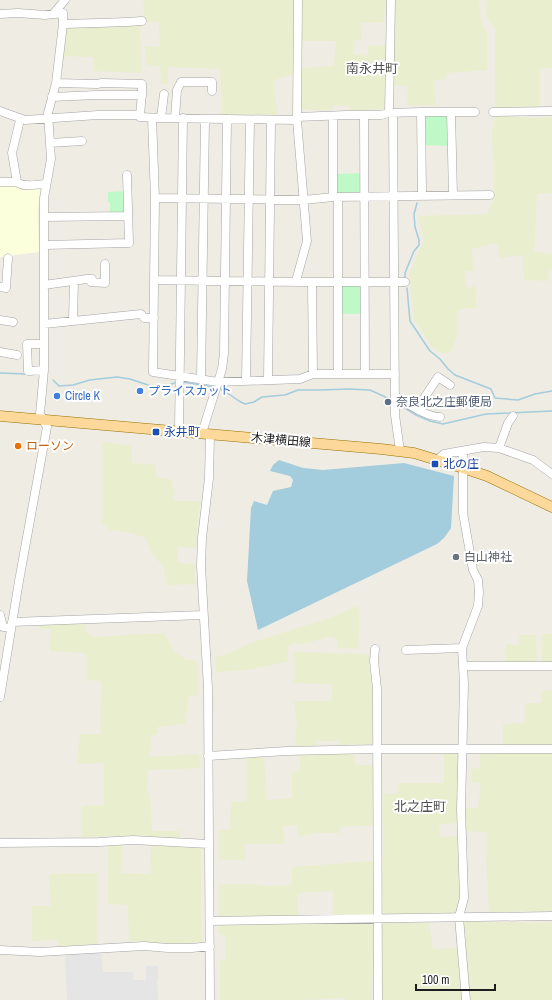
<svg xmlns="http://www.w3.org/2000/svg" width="552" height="1000" viewBox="0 0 552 1000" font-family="'Archivo Narrow','Noto Sans JP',sans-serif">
<rect width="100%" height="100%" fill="#efece3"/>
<path fill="#fcffdc" d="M14,185L23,189L40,188L38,213L39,252L0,257V186Z"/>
<path fill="#e9eece" d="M143,0H385L384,22L362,23L361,39L354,41L353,54L368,56V46L386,45L384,109L350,110L349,106L333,105L332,110L302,109V68L334,66L336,41H294L293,74L274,80L277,115H222L220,69L168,67V84H161L160,66L147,65L145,46L160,47L159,22H145Z
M395,0H479L481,19L487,35V70L447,73L446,79L434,80L436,105H407L408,86L393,85Z
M485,0H552V68L539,69V108L497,109L495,107V29L486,16Z
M140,24L141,73L93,71V57L62,56L65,26Z
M496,116L536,118L552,117V193L537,194L534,252L552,254V270H549L548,281L524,280L523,255L500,258L497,243L471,249L475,271H466V288L475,286L477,308L458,309V333L451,352L441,353L432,347L414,319L409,274L424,241L418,216L487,214L493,201L494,189L492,131Z
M102,442L132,446V463L156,465V477L172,480L174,501H201L198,514L196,548L178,547L177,563L194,564L196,584L166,585L163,566L151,552L146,538L131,533L110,530L102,522Z
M357,606L359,617L358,649L337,648V640L332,636L300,645L295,642L288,647L287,662L245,670L216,672L215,657L227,654L251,643L332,617Z
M84,621L85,632L94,637L164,633L174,651L185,659L197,661L198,695L189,696L185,724L157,727V735H151L149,757L199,754L200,768L148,770L147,789L150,800L152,831H180V839L135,835L82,837V806L104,805V763L77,764L80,734H100L101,681L86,680L85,653L50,651L51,629L39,630L40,624Z
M541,634H552V663H542Z
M519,635H536L537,664L506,665V644L519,645Z
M294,652L370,654L369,666L374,702L372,744L340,745L339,741H317V746H295L297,724L294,701H332V684L293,683Z
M552,690V911L489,912L485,832L466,831V808H478L481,783L472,782V769L480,768V754L503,752V724L525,723V703H541L542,691Z
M354,753L355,765H373L374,825L340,827V833H317L298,837L297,825L283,826L284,844H244L245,860H219V830H230L231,802L245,801L246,758L264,757L267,800L292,798V772L300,771V754Z
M444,753H460L459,823L439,824L440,837L460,836V905L457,913L383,914V793L398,794V783H444Z
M108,846H123L122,873L150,874L151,846L201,848V942L175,944L129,941L128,905L108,904Z
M375,861L374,915L333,916V891L297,893L298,916H219V884H255L266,886L292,885V867Z
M98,873V944L59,947L57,940L32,941V906H51L49,874Z
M462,922L552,923V1000H470Z
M373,923L372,1000H345V998L304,1000H220V960H226L225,935H219L220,924Z
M381,923H429L433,949L457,948L462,1000H381Z"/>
<path fill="#c0f9c8" d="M426,114H447L449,116V146L424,145V117Z
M362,173V191L360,194L339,195L336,191V174Z
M125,191V210L123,213H110V202H108V192Z
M360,284L362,287L363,314H340V287L343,285Z"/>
<path fill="#e5e5e5" d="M101,952L103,972H133V980H146V966H158V980L157,981L158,1000H64H67L65,954Z"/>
<path fill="#a3ccdd" d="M279,460L303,468L323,470L404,463L454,476L451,528L444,538L437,544L258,630L247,581L251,508L254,501L267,505L273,491L291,487L293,480L290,476L270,471L273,465Z"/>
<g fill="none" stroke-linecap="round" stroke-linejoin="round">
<path stroke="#a3ccdd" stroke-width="1.5" d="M405,277V273L414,251L419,245V240L415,227L414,214L417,203
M407,288L410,321L430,351L440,359L448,369L455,375L491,389L495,398L518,400L535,394L552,391
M0,373L26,374
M53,380L59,386L73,385L90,380L117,377L130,379L157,388H161L177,382
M183,382L213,387
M218,388L226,392L239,401L245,404L254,402L262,397L285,395L298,390H321L348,389L370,390L392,400
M397,403L416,415L430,421L443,424L486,414L552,411"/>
<defs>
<path id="minor" d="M0,14L18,13L45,15L63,13V24L56,83L48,113L51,159L44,198V370L40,414L47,427L19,581L0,697
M53,14L65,0
M63,24C90,23 116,23 142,21
M56,83L97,84L102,83L142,84V93L140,115
M52,97L96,95H138L142,96
M0,111L25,120L98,115H140V117L161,118L297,120
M421,112L422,195
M451,112L453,195
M493,112L552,111
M389,113L391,0
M393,113L395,415L400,451
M364,115L365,374
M333,116V197
M297,117L347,115H381L389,113L421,112H475
M152,118L155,198L153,372L218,382L300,379L313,374H395
M161,118L164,94
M175,118L177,90L181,82H212V91
M50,143L82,141
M0,182H17C24,188 37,184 46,184
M17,182L12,153L20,120
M338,197V374
M155,198L304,200L333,197L490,195
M44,217L128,216
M44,245L129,243L127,175
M154,280L300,282H405
M296,281L307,241L297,120L298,0
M312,282L313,374
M44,285L87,279H92L91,282L105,283V264
M0,287L6,288L8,258
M0,320L13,322
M73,320L74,281
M44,324L141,314L144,318H154
M0,352L17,355
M44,370L28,371L27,344H44
M201,379L205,119
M268,380L271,120
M246,381L250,120
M395,396C409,404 424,416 440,417
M417,409L438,377L450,385
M179,431L183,118
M202,433L222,369L224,353L227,119
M210,434L209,478L202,538L201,566L208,688L210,1000
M499,448L508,423L513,416
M463,451V513L473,570L478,580L479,592L478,606L462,648L464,684L461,809L464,898L459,917L466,1000
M437,460L444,454L455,452L484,447L499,448L533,460L552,474
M0,615L3,627L11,628
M12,622L203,615
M375,649L374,661L377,689L378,1000
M406,650L462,648
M463,666H552
M208,756L287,751L377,749H552
M0,843L99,842L133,840L209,844
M210,921L552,916
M0,950L40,952L144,946L168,948H192L210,946"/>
<path id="major" d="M0,416L381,449L414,453L463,468L487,476L552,507"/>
</defs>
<use href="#minor" stroke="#a4a4a4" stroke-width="9"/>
<use href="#major" stroke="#977000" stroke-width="11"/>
<use href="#minor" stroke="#fff" stroke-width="8"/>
<use href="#major" stroke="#fcd99b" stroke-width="10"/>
</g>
<g fill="#3f7fe0" stroke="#fff" stroke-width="1.5">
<circle cx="140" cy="391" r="4"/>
<circle cx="57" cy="396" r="4"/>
</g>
<circle fill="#5c6f8a" stroke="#fff" stroke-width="1.5" cx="388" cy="402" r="4"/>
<g fill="#1a4fb4" stroke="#fff" stroke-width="1.5">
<rect x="152" y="428" width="8" height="8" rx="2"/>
<rect x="431" y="460" width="8" height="8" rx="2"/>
</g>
<circle fill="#e8710a" stroke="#fff" stroke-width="1.5" cx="18" cy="446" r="4"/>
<circle fill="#6b7280" stroke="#fff" stroke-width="1.5" cx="456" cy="557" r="4"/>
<g text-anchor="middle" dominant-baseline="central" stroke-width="4" stroke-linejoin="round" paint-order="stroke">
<g font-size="12" fill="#366cbe" stroke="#fff" text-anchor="start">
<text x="148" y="391">プライスカット</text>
<text x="65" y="396">Circle K</text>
</g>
<g font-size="12" fill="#4e5e75" stroke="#fff" text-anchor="start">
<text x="396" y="402">奈良北之庄郵便局</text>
</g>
<g font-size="12" fill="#164399" stroke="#fff" text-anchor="start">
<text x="164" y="432">永井町</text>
<text x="443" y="464">北の庄</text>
</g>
<g font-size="12" fill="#1d1d1d" stroke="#fff">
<text transform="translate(281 440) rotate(5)">木津横田線</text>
</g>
<g font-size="12" fill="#c56008" stroke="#fff" text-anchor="start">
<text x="26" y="446">ローソン</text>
</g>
<g font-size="12" fill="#5b616d" stroke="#fff" text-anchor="start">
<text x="464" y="557">白山神社</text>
</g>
<g font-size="13" fill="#505050" stroke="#fff">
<text x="372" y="68">南永井町</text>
<text x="420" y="806">北之庄町</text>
</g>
</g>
<path d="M416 984v6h79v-6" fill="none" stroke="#1d1d1d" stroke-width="2"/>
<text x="422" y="984" font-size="12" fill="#1d1d1d" stroke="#ffffff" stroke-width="3" paint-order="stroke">100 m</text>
</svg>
